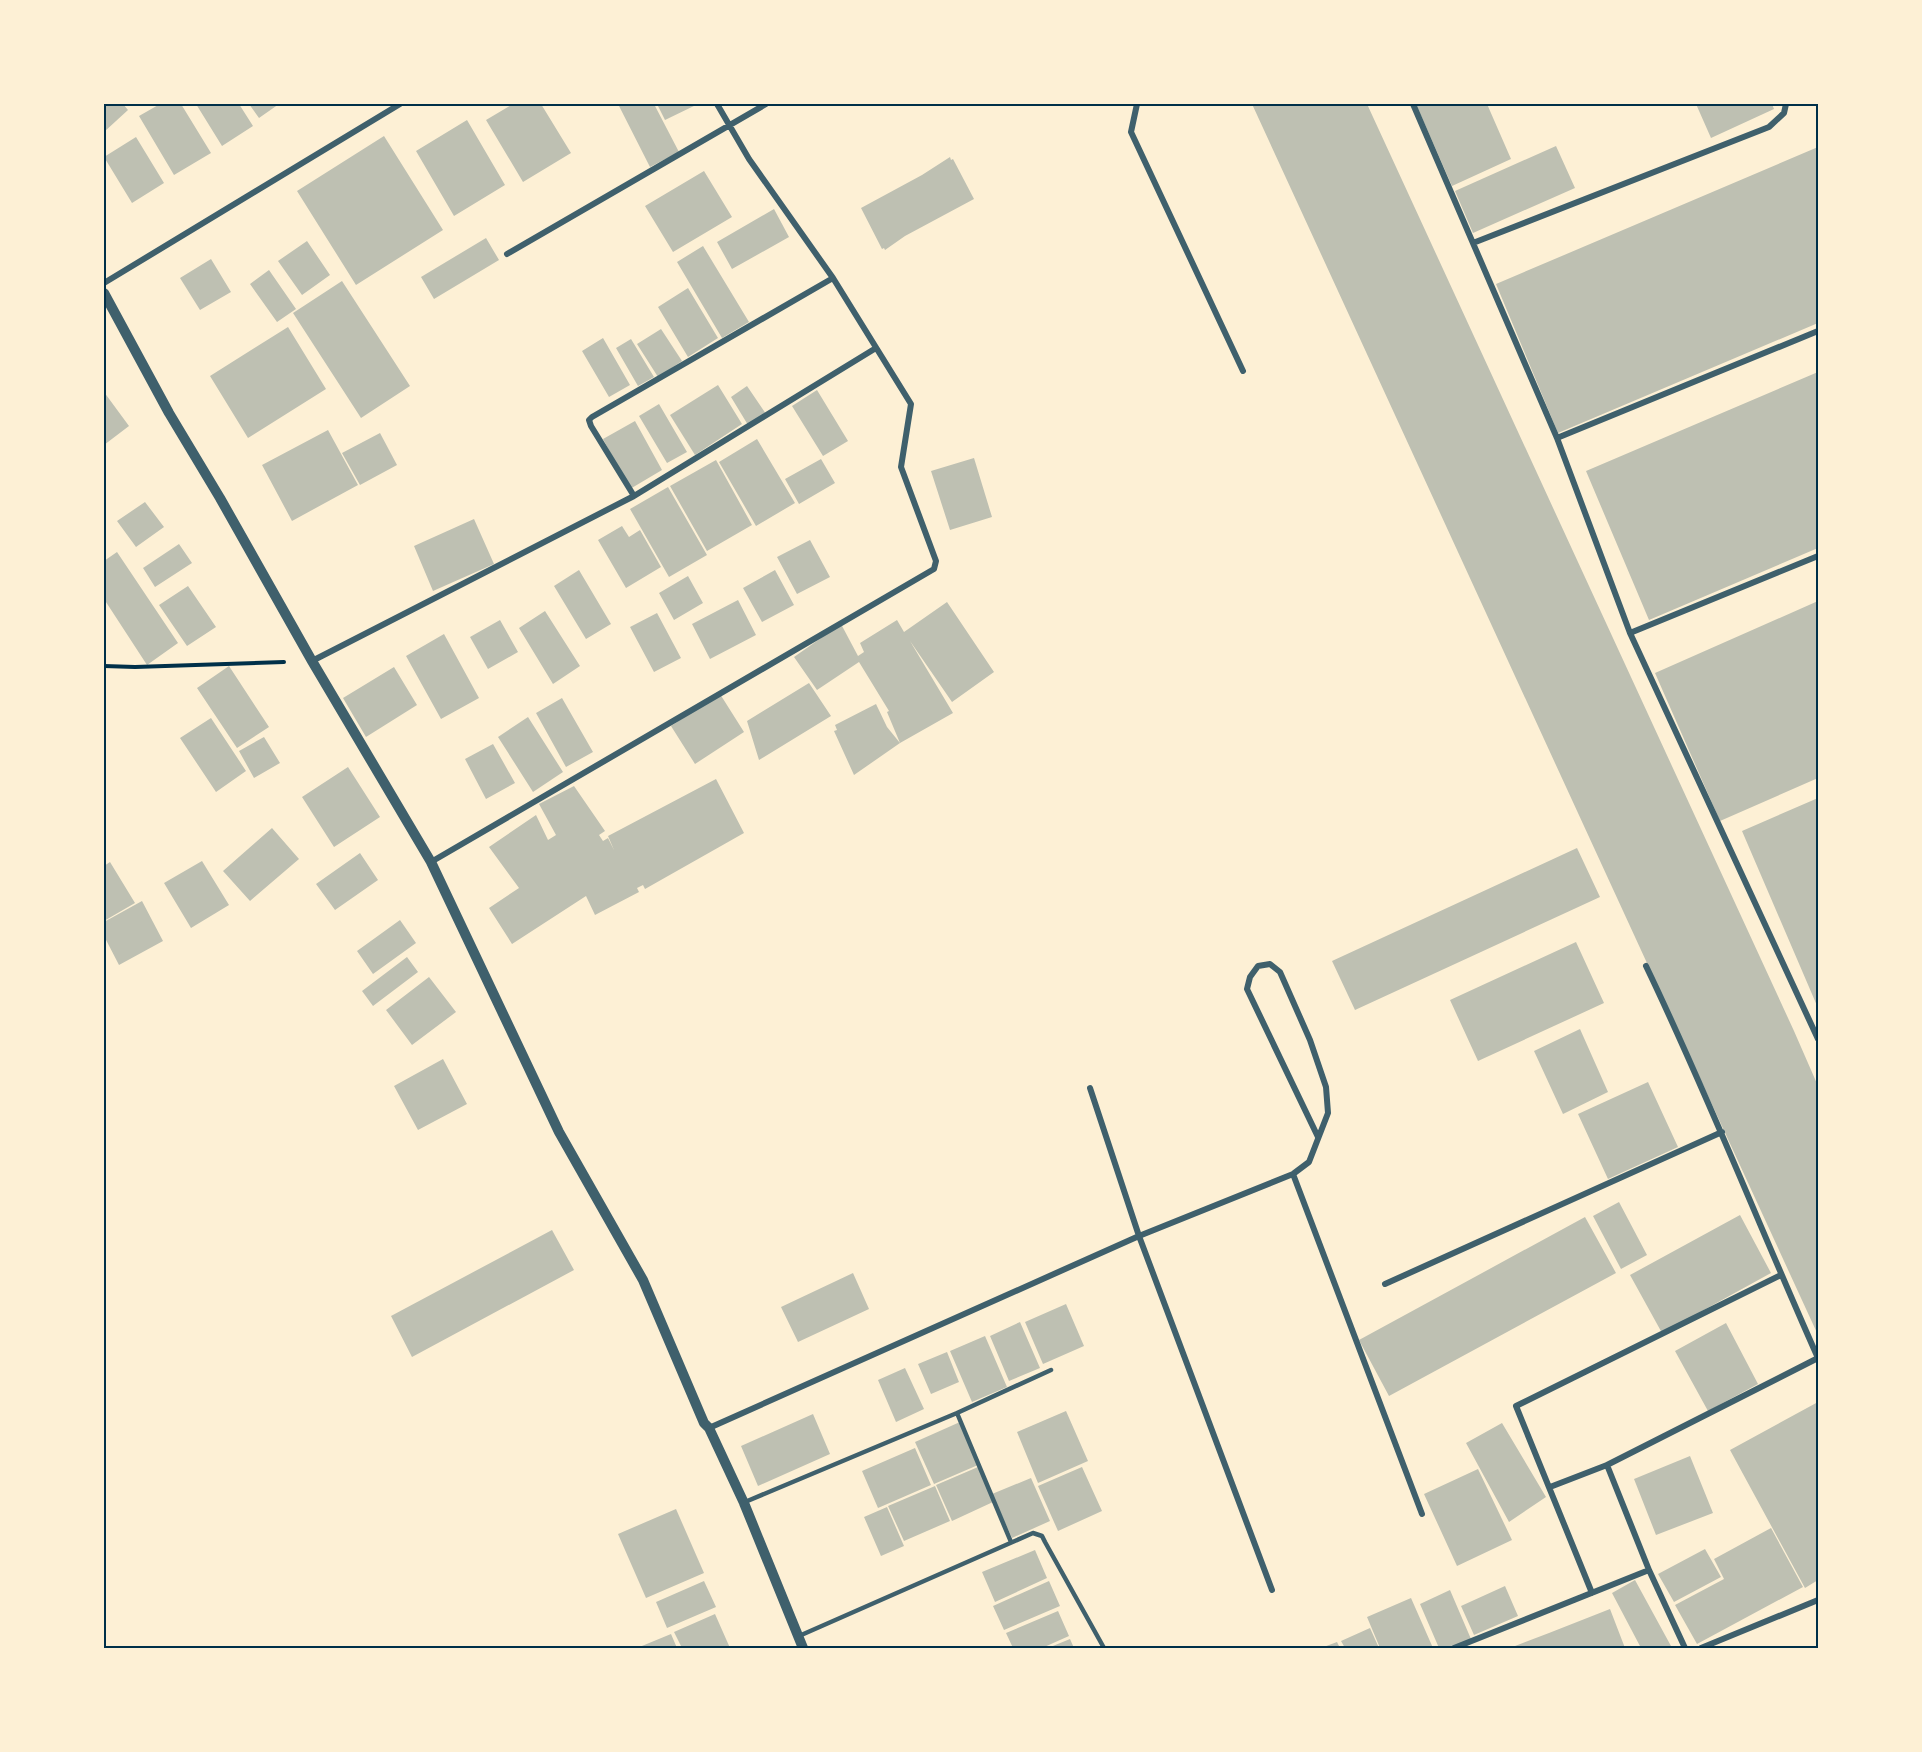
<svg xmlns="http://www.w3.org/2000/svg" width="1922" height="1752" viewBox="0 0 1922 1752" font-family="'Titillium Web',sans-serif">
<rect width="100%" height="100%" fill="#fdf0d5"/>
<path fill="#bec0b2" d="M104,104H123L128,110L104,132Z
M160,104H181L211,153L174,175L139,116Z
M196,104H239L253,126L222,146Z
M249,104H279L259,118Z
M513,104H541L571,153L523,182L486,120Z
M618,104H654L679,152L650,167Z
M657,104H698L665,120Z
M1252,104H1367L1794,1031L1818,1086V1335Z
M1416,104H1487L1511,159L1452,186Z
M1696,104H1772L1774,109L1711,138Z
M467,120L505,185L454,216L416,151Z
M384,136L443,230L356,285L297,191Z
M136,137L164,183L132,203L104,157Z
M1556,146L1575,188L1473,233L1455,191Z
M1818,147V323L1558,433L1496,284Z
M950,157L951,160L953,159L974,199L905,236L885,250L884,248L882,249L861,208L922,175Z
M704,171L732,217L673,252L645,206Z
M774,209L789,237L732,269L717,242Z
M486,238L499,260L434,299L421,277Z
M307,241L330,275L302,295L278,261Z
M703,246L749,322L722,338L677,262Z
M211,259L231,292L200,310L180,278Z
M269,270L296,309L277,322L250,284Z
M342,281L410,386L361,418L293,313Z
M688,288L718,338L688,357L658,307Z
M288,327L326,389L248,438L210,376Z
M661,329L682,361L658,377L637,344Z
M603,338L630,385L609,397L582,351Z
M631,339L654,377L638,386L616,348Z
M1818,372V548L1649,620L1586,471Z
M718,385L742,424L695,455L670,415Z
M747,386L766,414L748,425L731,397Z
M817,390L848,441L823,456L792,406Z
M104,392L129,426L104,445Z
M659,404L687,452L667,463L639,416Z
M635,421L662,470L630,489L603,439Z
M328,430L358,485L292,521L262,465Z
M380,433L397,465L360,485L342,453Z
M757,439L795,503L756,526L719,462Z
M974,458L992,517L950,530L931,471Z
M821,459L835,483L799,504L785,479Z
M716,460L752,525L707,551L670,486Z
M668,487L707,555L669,577L630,509Z
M145,502L164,527L136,547L117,521Z
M474,519L494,564L433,591L414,546Z
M622,526L629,537L640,530L661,567L626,588L598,540Z
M810,540L830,577L797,594L777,557Z
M179,544L192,563L155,587L143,568Z
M117,552L178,643L147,665L104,599V561Z
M579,570L611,624L586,639L554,586Z
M775,570L794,605L762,622L743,588Z
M688,576L703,603L674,620L659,593Z
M188,586L216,627L187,646L159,605Z
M738,600L756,635L710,659L692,624Z
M1818,601V778L1720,821L1655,673Z
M947,602L994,672L952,702L910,641L953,713L900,743L887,712L889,711L859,662L817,690L794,657L841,624L858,656L864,652L860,643L897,620L904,632Z
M545,611L580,666L553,684L519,628Z
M657,613L681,658L654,672L630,627Z
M500,620L518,652L488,669L470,637Z
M444,634L479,698L441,719L406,656Z
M229,666L269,727L237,748L197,688Z
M394,667L417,705L366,737L343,698Z
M809,683L831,716L759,760L747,721Z
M720,694L744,732L695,764L671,726Z
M562,698L593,752L566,767L536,713Z
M876,704L887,727L900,743L854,775L834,731L837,730L835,725Z
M528,717L563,772L533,792L498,737Z
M211,718L246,771L216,792L180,738Z
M264,737L280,763L254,778L239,751Z
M493,744L515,783L486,799L465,759Z
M348,767L380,817L334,847L302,797Z
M716,779L744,833L645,889L643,885L637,888L639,892L595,915L586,896L512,944L489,908L519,888L489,847L536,815L548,840L556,835L539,804L574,786L605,831L599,835L603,841L608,838L614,850L608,836Z
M1818,798V1008L1742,831Z
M272,828L299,859L250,901L223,871Z
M1577,848L1600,897L1355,1010L1332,961Z
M360,853L378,880L335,910L316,884Z
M202,861L229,905L191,928L164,883Z
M110,862L135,903L104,921V866Z
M142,901L163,941L119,965L104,936V922Z
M400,920L416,943L373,974L357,951Z
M1576,942L1604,1003L1478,1061L1450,1000Z
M407,957L418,972L373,1006L362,991Z
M429,977L456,1012L412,1045L386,1010Z
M1580,1029L1608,1092L1563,1114L1534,1051Z
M443,1059L467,1104L418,1130L394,1086Z
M1648,1082L1678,1147L1608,1179L1578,1114Z
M1619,1202L1647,1255L1621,1269L1593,1216Z
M1740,1215L1771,1273L1662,1333L1630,1275Z
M1585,1217L1616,1273L1389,1396L1359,1340Z
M552,1230L574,1270L412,1357L391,1316Z
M853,1273L869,1309L798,1342L781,1307Z
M1066,1304L1084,1346L1043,1364L1025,1322Z
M1020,1322L1040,1368L1009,1381L990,1336Z
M1726,1323L1758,1384L1708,1411L1675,1351Z
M985,1336L1007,1387L972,1402L950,1351Z
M947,1352L959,1382L931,1394L918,1364Z
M905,1368L924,1409L896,1422L878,1380Z
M1818,1402V1580L1805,1588L1730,1450Z
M1066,1411L1088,1461L1038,1483L1017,1432Z
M813,1414L830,1454L758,1486L741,1446Z
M960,1422L978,1465L934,1484L915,1442Z
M1502,1423L1546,1497L1509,1522L1466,1443Z
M915,1448L931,1485L878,1508L862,1471Z
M1690,1456L1713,1513L1656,1535L1634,1479Z
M978,1467L993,1502L952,1521L936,1485Z
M1082,1467L1102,1511L1058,1531L1038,1486Z
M1478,1469L1512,1540L1457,1566L1424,1494Z
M1031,1478L1050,1521L1012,1538L992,1494Z
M935,1486L950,1521L904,1541L888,1506Z
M887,1507L904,1546L881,1556L864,1517Z
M676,1509L704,1573L646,1598L618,1534Z
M1771,1528L1803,1587L1697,1644L1675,1605L1724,1579L1714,1559Z
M1705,1549L1721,1577L1674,1602L1658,1574Z
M1035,1550L1047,1578L995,1602L982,1572Z
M1635,1580L1671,1646L1667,1648H1641L1612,1593Z
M704,1581L716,1607L667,1628L656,1602Z
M1049,1581L1060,1606L1004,1630L993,1606Z
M1505,1586L1518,1616L1474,1635L1461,1606Z
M1450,1590L1471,1639L1448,1648H1439L1420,1604Z
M1411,1598L1433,1648H1380L1367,1617Z
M1610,1609L1625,1648H1510L1549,1633Z
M1058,1611L1069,1636L1042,1648H1013L1006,1633Z
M715,1614L730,1648H682L674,1632Z
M1370,1628L1379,1648H1345L1341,1641Z
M671,1634L677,1648H637Z
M1070,1639L1074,1648H1048Z
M1337,1642L1340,1648H1321Z"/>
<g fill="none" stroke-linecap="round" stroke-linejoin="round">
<path stroke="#003049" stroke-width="4" d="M104,666L135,667L284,662"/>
<path stroke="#3f606c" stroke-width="4.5" d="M957,1413L1011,1542
M745,1502L957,1413L1051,1370
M799,1636L1033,1533L1042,1536L1045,1542L1104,1648"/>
<path stroke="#3f606c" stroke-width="6" d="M1137,104L1131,132L1243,371
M1413,104L1557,438L1630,633L1818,1039
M1473,243L1769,127L1784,113L1786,104
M507,254L766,104
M104,283L400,104
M1557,438L1818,331
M634,496L591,426L589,420L592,417L833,278
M1630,633L1818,556
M312,661L634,496L876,348
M431,862L934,569L936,561L901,467L911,404L833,278L749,159L717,104
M1646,966C1708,1095 1760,1228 1818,1358
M1090,1088L1139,1236L1272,1590
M1293,1174L1422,1514
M1385,1284L1722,1132
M709,1428L1139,1236L1293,1174L1309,1162L1328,1113L1326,1087L1310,1040L1280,972L1270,964L1258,966L1250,977L1247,989L1318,1137
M1550,1487L1607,1465
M1649,1570L1685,1648
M1592,1593L1516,1406L1781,1275
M1454,1648L1649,1570L1607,1465L1818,1358
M1701,1648L1818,1600"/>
<path stroke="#3f606c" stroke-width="10" d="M104,293L169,413L220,498L312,661L431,862L559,1132L643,1280L704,1423L709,1428L744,1503L803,1648"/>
</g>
<rect width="1922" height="1752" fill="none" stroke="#fdf0d5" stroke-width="210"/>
<rect x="105" y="105" width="1712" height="1542" fill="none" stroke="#003049" stroke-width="2"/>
</svg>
